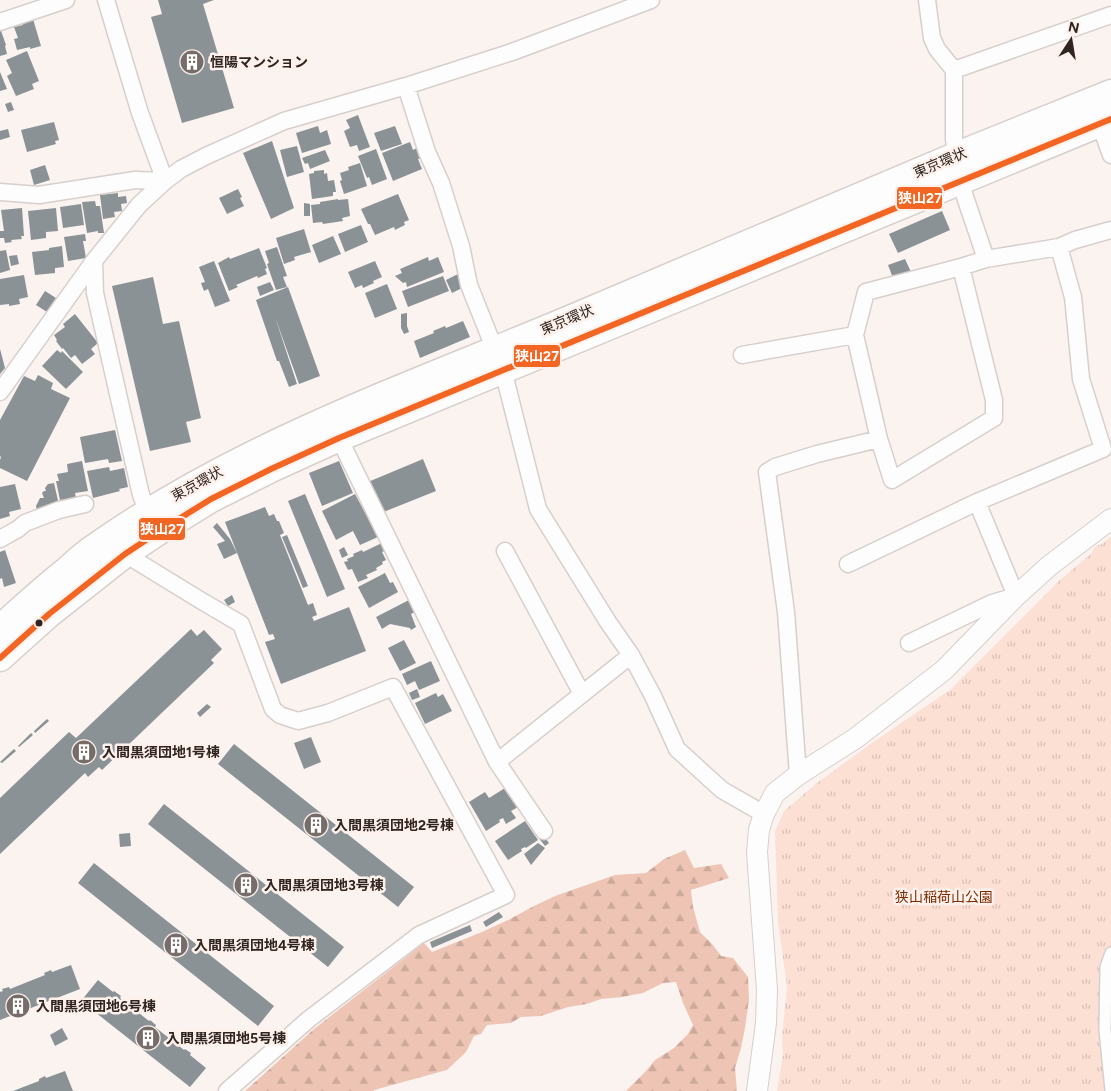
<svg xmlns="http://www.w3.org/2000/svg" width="1111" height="1091" viewBox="0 0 1111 1091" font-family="Figtree,'Noto Sans JP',sans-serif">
<defs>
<pattern id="forest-firs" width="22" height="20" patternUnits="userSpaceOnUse" patternTransform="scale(1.25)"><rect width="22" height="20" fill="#eec5b5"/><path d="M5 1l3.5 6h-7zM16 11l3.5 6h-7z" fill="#cca99b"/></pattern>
<pattern id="park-tufts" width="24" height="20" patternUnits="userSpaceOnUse" patternTransform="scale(1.25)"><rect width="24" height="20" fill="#fce0d4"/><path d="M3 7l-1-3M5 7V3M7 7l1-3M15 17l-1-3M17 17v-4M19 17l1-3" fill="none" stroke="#d8c0b6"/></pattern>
</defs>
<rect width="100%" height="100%" fill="#faf3f0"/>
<path fill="url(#forest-firs)" d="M685,850L694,868L721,864L729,878L691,890L693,907L700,932L713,945L721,956L733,958L748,977L749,999L745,1028L741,1048L735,1068L737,1091H626L646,1071L655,1060L674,1048L688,1034L693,1025L683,1003L676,982L663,983L643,993L622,997L601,999L587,1004L568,1007L541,1016L521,1017L511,1023L487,1025L481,1034L474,1036L466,1052L447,1070L374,1090V1091H245L314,1029L424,943L432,952L482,932L510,919L534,906L555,896L615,875L646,873L664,859Z"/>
<path fill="url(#park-tufts)" d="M1111,537V1091H777L783,1055L782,1037L787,986L778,923L775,831L784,811L817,783L872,743L951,689L1058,582L1092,553L1094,548L1098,545H1100Z"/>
<path fill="#8a9296" d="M158,0H214L203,4L234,108L182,123L151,17L162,14Z
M33,19L41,46L30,49V47L17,50L14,39L18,38L14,27L23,25L22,23Z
M0,28L6,45L5,46L7,54L0,56Z
M27,51L39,81L32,84L34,89L16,96L7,76L12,73L6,60Z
M0,72L7,89L0,91Z
M11,102L14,110L8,112L5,104Z
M358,115L370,147L359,151L357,145L350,147L344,131L350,128L346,120Z
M54,122L59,140L55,141L56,144L27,152L21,130Z
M318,126L320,133L327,130L331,144L302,153L296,133Z
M395,126L402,144L381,151L374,133Z
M8,129L10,137L0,140V131Z
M272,141L294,208L271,219L243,153Z
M410,142L413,150L417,148L421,158L418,159L422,169L393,181L382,153Z
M297,146L304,172L287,177L280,150Z
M376,149L387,179L372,185L369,177L367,178L358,156Z
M325,150L330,161L310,169L308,163L305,164L302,158Z
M360,163L367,186L344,194L340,181L342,180L340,173L349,170L348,167Z
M45,165L50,180L34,185L30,170Z
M324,170V174L327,173L328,181L334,180L336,192H333V196L312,199L309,174L314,173V171Z
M238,189L242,197L240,198L244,206L227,214L219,198Z
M118,193V197L126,196L127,203L121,204L122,211L114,212L115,217L103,219L100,195Z
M398,194L409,220L404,222L405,225L395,230L394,227L375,235L370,224H368L361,209Z
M338,199V200L348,199L350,216L342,218L343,221L323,224L322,222L313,223L311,205L320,204V202Z
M95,201L96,206H100L104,233H98V231L87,233L82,202Z
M304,203L310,204V216H304Z
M81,204L84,225L63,228L60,207Z
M22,208L24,236H21L22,239L11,240L12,242L5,243L4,238H0V231H4L1,210Z
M56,208L58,231L46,232V238L31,240L28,211Z
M942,211L950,230L898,253L889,234Z
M361,225L368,242L345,252L338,234Z
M304,229L311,252L294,257L295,260L284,264L276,238Z
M85,234L86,241H83L86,258L68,261L64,237Z
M333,236L341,254L319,263L312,245Z
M62,246L64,267L55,268V273L35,275L32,252L49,250V248Z
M277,247L287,276L283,277L287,287L276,290L267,264L269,263L265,251Z
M259,248L267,268L265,269L267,274L258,278L257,276L236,285L238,287L229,291L218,263L229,257L230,259Z
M6,250L10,270L0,273V251Z
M17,255L19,264L11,266L9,256Z
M428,257L429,261L438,257L444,272L407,287L406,282L403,283L395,276L402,273L400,269Z
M905,259L911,272L893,278L888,265Z
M214,261L230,301L215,307L208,289L204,291L201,283L205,282L199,267Z
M375,261L382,277L373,281L374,283L363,288L362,285L355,288L348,272Z
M458,274L464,287L452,293L446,280Z
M24,275L28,297L19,299L20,304L9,306V304L0,305V279Z
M443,276L449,291L408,307L402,291Z
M153,277L163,324L179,321L201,418L186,422L191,442L150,451L112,286Z
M270,282L274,290L260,296L257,287Z
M387,284L397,309L375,318L365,293Z
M288,287L320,376L299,384L275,317L297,384L289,387L279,361H277L256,300Z
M45,291L56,298L47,312L36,305Z
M407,313V326L409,332L404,334L401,328V314Z
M75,314L98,343L91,349L95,354L82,364L75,355L71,358L63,348L62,349L56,341L57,340L54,335L65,327L63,324Z
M463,321L470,337L420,358L414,341L434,333L433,331L445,326L446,328Z
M0,349L5,368L0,374Z
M57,350L61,353L62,351L83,372L66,389L42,366Z
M38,375L53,383L51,389L70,398L27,481L0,468V460L1,457L0,456V420L24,376L35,381Z
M115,430L122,461L109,463L108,459L85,463L80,437Z
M423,459L436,491L381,513L368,482Z
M82,461L88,491L75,493L76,498L60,500L56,481H59L57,474L68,472L67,464Z
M339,461L353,493L322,506L309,473Z
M109,467L110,471L124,468L128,487L119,489L120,491L93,498L87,471Z
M54,483L59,505L38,515L36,506L40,498H44L42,493L44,491H46L45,488L48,484Z
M15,484L21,509L9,512L10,516L0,519V487Z
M305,494L345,589L327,597L288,501Z
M355,494L378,537L360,545L353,531L336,540L322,511Z
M265,507L269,516L274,514L277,521H279L284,533L280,535L308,605L313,603L317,615L312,617L314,621L349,607L366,651L281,684L265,642L275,639L273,634L269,635L225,522Z
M217,523L230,539L237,553L224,559L217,544L225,541L213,527Z
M287,535L308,586L303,588L282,537Z
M382,543L385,551L382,552L386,560L382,562L383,564L376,568L377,570L366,575L368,578L358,582L352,569L348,570L344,562L348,561L347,559L354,556L353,554L362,550L363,552Z
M344,547L348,555L342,558L339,550Z
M5,550L16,583L4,587L2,578L0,579V552Z
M385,573L390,583L393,582L398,592L369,608L358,587Z
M232,595L235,602L228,606L224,600Z
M409,600L415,612L411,614L416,627L411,630L410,628L390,624L382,629L376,617Z
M191,629L197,636L204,630L222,649L211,660L214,663L102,770L99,767L88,777L85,773L0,854V798L69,732L76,738Z
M404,640L416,663L400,671L388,648Z
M431,661L440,681L419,690L415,681L407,685L402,674Z
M417,689L420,697L412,700L409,693Z
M436,693L438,697L443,694L452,711L425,724L415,703Z
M207,704L211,707L200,717L197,713Z
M47,719L49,721L35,733L34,731Z
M31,733L33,735L19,747L18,746Z
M311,737L321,762L304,769L294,743Z
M234,744L414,887L398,907L218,764Z
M14,749L16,751L2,763L0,762Z
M505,788L518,807L511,811L516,818L506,824L503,818L499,820L500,822L486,831L469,802L485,792L489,798Z
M164,804L344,947L328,967L148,824Z
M525,821L538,840L526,848L525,847L521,849L522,851L508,860L495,841Z
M130,833L131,846L120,847L119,834Z
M542,834L549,843L545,846L538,837Z
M538,843L545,848L531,865L524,854Z
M94,863L274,1006L258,1026L78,883Z
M499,912L503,917L486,927L483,922Z
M470,925L472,931L432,948L430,942Z
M71,965L80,989L0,1020V992L3,991L2,989L9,987L10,989L45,975L44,973L51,970L52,972Z
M98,980L113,992L114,991L121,996L120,998L149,1021L150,1020L156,1025L155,1027L184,1050L185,1049L191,1053L190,1055L206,1068L190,1087L81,1001Z
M62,1028L68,1039L55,1046L50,1035Z
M65,1071L73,1091H13L39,1081V1079L45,1076L46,1078Z"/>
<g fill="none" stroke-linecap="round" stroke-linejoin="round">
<defs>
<path id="pedestrian" d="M1111,953L1106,967L1105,1030L1111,1090"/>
<path id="minor" d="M106,0L140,113L165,181
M927,0L932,38L937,49L954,70V139L956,156
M0,22L66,0
M954,70L1111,15
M406,86L427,152L441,183L461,246L469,285L503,370L538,509L608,622L631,655L653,696L677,749L722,790L764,814
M1100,124L1111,155
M960,182L986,259
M0,192L39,195L135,180L165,181
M94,261L95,293L141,495L143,500L149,511
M855,335L879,439L892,480L994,418V400L961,267
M742,355L855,335L866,292L961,267L986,259L1059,247L1075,240L1111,230
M0,392L94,261L139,205L165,181L181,169L206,156L284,121L406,86L512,52L651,0
M339,438L497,762L631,655
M0,539L18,529L25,523L59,510L85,504
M505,551L582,694
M125,554L200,600L241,624L273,709L280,715L298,721L328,713L393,687L506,895L419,935L309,1019L227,1091
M848,564L977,502L1103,449L1081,379L1073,297L1059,247
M909,643L992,603L1016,596L977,502
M497,762L544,831
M798,775L786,612L767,472L775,467L817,454L879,439"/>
<path id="tertiary" d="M757,1091L766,1023L767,990L757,852L759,830L764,814L775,793L798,775L856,738L944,670L1016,596L1049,566L1111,519"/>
<path id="trunk" d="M0,628C22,609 43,589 66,571C75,563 84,554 95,547C238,446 404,388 565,321C695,266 825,210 955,156C1007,135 1059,114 1111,93
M0,658L49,614L125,554L161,530L211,499L271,469L339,438L1111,119"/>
</defs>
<use href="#pedestrian" stroke="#d7cfcb" stroke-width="14"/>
<use href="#minor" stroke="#d7cfcb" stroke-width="19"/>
<use href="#tertiary" stroke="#d7cfcb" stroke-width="22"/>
<use href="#trunk" stroke="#d7cfcb" stroke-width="29"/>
<use href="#pedestrian" stroke="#fefdfd" stroke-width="11"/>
<use href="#minor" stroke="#fefdfd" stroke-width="16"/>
<use href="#tertiary" stroke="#fefdfd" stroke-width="20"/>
<use href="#trunk" stroke="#fefdfd" stroke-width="26"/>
<defs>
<path id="bus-1" d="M0,658L49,614L125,554L161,530L211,499L271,469L339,438L1111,119"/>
</defs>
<use href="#bus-1" stroke="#fef1ec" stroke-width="10"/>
<use href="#bus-1" stroke="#f26522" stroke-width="6"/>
</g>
<defs>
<symbol id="building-disc" viewBox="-11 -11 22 22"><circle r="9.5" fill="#766c69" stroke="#fef1ec"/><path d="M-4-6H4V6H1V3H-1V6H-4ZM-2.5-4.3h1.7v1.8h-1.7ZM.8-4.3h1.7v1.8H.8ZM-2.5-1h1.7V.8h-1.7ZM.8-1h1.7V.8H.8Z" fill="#fff"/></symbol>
</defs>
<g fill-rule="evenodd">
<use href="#building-disc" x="178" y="48" width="28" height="28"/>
<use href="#building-disc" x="70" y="738" width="28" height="28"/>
<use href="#building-disc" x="302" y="811" width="28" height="28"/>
<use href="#building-disc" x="232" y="871" width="28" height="28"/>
<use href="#building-disc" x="162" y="931" width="28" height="28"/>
<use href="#building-disc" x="4" y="992" width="28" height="28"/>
<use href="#building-disc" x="134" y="1024" width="28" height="28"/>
</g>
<circle fill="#2f2420" stroke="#fef1ec" stroke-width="2" cx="39" cy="623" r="4.5"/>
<g text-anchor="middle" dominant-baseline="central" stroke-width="5" stroke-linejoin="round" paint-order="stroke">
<g font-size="14" font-weight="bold" fill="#2f2420" stroke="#fef1ec" text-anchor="start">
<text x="210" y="62">恒陽マンション</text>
<text x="102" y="752">入間黒須団地1号棟</text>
<text x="334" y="825">入間黒須団地2号棟</text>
<text x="264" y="885">入間黒須団地3号棟</text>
<text x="194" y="945">入間黒須団地4号棟</text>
<text x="36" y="1006">入間黒須団地6号棟</text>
<text x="166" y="1038">入間黒須団地5号棟</text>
</g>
<g font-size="14" fill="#2f2420" stroke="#fef1ec">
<text transform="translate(940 163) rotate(-23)">東京環状</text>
<text transform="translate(567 320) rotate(-23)">東京環状</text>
<text transform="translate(197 484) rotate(-29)">東京環状</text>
</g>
<g font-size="14" fill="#7d2c00" stroke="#fef1ec">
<text x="944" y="897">狭山稲荷山公園</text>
</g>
</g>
<g stroke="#fef1ec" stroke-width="2">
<rect x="896" y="186" width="47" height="24" rx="5" fill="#f26522"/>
<rect x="513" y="344" width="48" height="24" rx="5" fill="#f26522"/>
<rect x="138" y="517" width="48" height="24" rx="5" fill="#f26522"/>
</g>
<g font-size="14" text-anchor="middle" font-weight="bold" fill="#fff">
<text x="920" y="203">狭山27</text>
<text x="537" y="361">狭山27</text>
<text x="162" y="534">狭山27</text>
</g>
<g transform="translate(1071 40) rotate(12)" stroke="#fef1ec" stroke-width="4" paint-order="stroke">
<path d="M0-4L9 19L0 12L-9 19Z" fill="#2f2420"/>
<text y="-8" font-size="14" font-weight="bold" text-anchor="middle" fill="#2f2420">N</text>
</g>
</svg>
